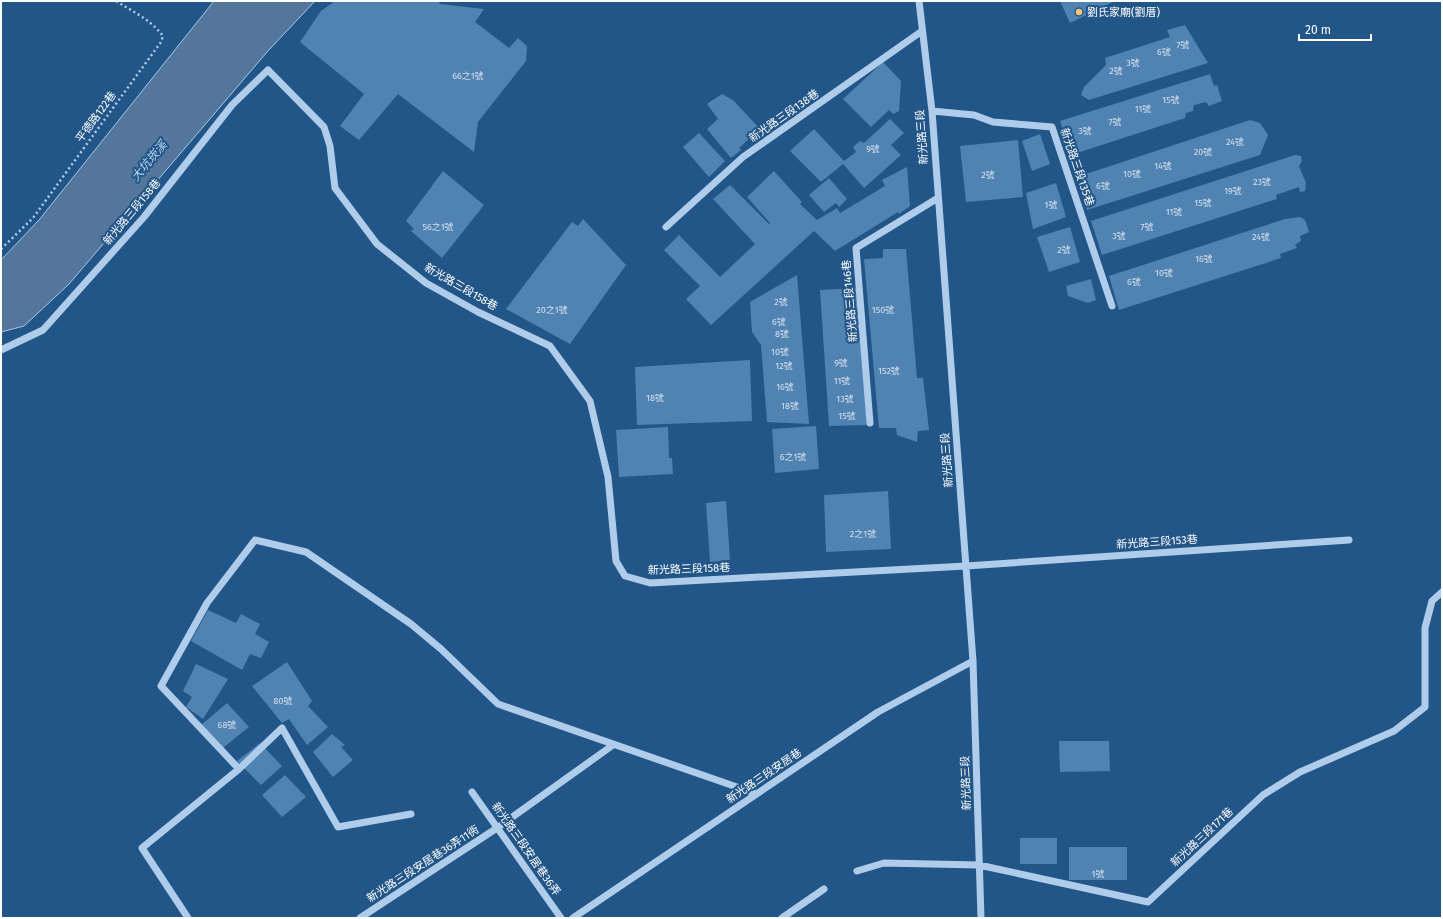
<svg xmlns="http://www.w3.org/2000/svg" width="1443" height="919" viewBox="0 0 1443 919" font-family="'Fira Sans','Noto Sans TC',sans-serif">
<rect width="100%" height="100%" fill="#235688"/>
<path fill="#53769a" stroke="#a3c9eb" d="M214,1H315L267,52L69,284L24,326L1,332V260L39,220Z"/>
<path fill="#5082b2" d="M335,1H438L440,4L484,9L475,22L509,48L518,38L527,46L526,61L478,122L474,152L398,94L359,140L340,126L364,94L300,42L321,11Z
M1060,1H1115L1070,23Z
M1185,25L1208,63L1089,100L1081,95L1084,87L1106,65L1105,58L1170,37L1167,30Z
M883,62L901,81L899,111L893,114L889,110L871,127L843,99Z
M1210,74L1214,86L1217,85L1222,101L1209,106L1206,102L1194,105L1193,111L1186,113L1185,118L1071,155L1060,121Z
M722,94L733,100L760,129L739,148L741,150L731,158L707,129L718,119L707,104Z
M890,119L904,133L891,145L901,155L864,188L843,164L821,182L790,151L814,129L844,161L856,152L853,147L860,141L864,143Z
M1250,120L1260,123L1268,135L1260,155L1087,210L1077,177Z
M699,133L725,161L709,177L683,147Z
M1040,134L1050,164L1032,171L1022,141Z
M1018,140L1023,197L966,202L960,146Z
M1295,155L1301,156L1302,161L1299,166L1306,183L1305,191L1300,192L1299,187L1276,195L1277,199L1102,255L1091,221Z
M907,167L910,206L899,214L898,212L835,251L814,231L711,325L686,299L700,286L664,250L679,235L720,277L755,244L713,199L730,185L769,224L770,223L747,197L774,171L802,202L800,204L817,220L837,208L840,213L885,186L882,180Z
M443,171L484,205L442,258L411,231L414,229L406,221Z
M829,178L847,199L839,207L836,203L824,212L809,195Z
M1056,183L1066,217L1033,229L1026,193Z
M1300,217L1305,220L1309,232L1300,236L1301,241L1295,245L1297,248L1280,254L1281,258L1119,310L1109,276L1285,219Z
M583,219L626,265L570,344L506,309L572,222L578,226Z
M1070,227L1080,262L1049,272L1037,237Z
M883,249H906L917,378H923L929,430L918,431L917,442L897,435L896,428H879L864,259L883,258Z
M797,275L809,424L767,422L761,345L752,332L750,302Z
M1091,279L1096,300L1088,303L1068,296L1066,286Z
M856,288L867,425L829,426L820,290Z
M750,360L752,421L637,425L635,367Z
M816,426L819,469L775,473L772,429Z
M668,427L669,458H672L673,474L619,477L616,430Z
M888,491L891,549L826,552L824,495Z
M726,501L730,560L710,562L706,503Z
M208,610L236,623L241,614L260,624L255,634L269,642L261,658L250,654L242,670L191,641Z
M287,662L312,701L308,706L328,727L307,745L289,719L282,723L252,686Z
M196,664L228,679L203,719L186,707L192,697L183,691Z
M227,703L249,727L219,751L200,726Z
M332,734L345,745L341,747L353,760L333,777L313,752Z
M1059,741H1109L1110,771L1060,772Z
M260,743L282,766L261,785L237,761Z
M285,775L306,797L282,817L262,795Z
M1020,838H1057V864H1020Z
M1069,847H1127V880H1069Z"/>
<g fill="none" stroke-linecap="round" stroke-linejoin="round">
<path stroke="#afcdea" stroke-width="2.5" stroke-dasharray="2 3" stroke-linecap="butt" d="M1,249L33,218L161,42L163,36C151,20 132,11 116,1"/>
<path stroke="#afcdea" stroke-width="7" d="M919,1L932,111L973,661L981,918
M932,111L974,115L993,122L1052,127L1112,306
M666,227L743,157L922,31
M1,350L43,330L144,217L232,105L268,70L324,127L330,146L335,188L377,244L426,283L478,312L550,346L590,401L608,477L616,561L625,576L650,583L966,566L1349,540
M870,423L856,248L938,198
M472,792L561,918
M411,814L338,827L282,728L239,769L161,686L207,603L255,540L306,552L411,624L441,649L498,704L757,794
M857,871L884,863L979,865L1148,902L1263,795L1300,772L1394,731L1425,707V628L1432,601L1442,592
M188,918L142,848L239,769
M360,918L497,828L613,745
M573,918L878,712L973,661
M782,918L824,889"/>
</g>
<circle fill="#f5c671" stroke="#235688" stroke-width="1.5" cx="1079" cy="12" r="4"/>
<g text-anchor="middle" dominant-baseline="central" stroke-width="4" stroke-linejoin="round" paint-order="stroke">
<g font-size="9" fill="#d3e0ec">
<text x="1183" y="45">7號</text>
<text x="1164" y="52">6號</text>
<text x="1133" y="63">3號</text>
<text x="1116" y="71">2號</text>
<text x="468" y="76">66之1號</text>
<text x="1171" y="100">15號</text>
<text x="1143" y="109">11號</text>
<text x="1115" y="122">7號</text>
<text x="1085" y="131">3號</text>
<text x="1235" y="142">24號</text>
<text x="873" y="149">9號</text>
<text x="1203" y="152">20號</text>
<text x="1163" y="166">14號</text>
<text x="1132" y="174">10號</text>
<text x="988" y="175">2號</text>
<text x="1262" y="182">23號</text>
<text x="1103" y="186">6號</text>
<text x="1233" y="191">19號</text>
<text x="1203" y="203">15號</text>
<text x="1051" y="205">1號</text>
<text x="1174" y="212">11號</text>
<text x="438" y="227">56之1號</text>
<text x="1147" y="227">7號</text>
<text x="1119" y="236">3號</text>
<text x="1261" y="237">24號</text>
<text x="1064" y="250">2號</text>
<text x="1204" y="259">16號</text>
<text x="1164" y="273">10號</text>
<text x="1134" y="282">6號</text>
<text x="781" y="302">2號</text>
<text x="552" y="310">20之1號</text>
<text x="883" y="310">150號</text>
<text x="779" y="322">6號</text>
<text x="782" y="334">8號</text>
<text x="780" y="352">10號</text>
<text x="841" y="363">9號</text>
<text x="784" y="366">12號</text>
<text x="889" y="371">152號</text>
<text x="842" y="381">11號</text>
<text x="785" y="387">16號</text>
<text x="655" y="398">18號</text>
<text x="845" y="399">13號</text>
<text x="790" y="406">18號</text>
<text x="847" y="416">15號</text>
<text x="793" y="457">6之1號</text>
<text x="863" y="534">2之1號</text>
<text x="283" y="701">80號</text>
<text x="227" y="725">68號</text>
<text x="1098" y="874">1號</text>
</g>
<g font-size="11" fill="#fff" stroke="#235688" text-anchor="start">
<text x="1087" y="12">劉氏家廟(劉厝)</text>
</g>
<g font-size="11" fill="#fff" stroke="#235688">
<text transform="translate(784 116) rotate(-35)">新光路三段138巷</text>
<text transform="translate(96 117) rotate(-54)">平德路122巷</text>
<text transform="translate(922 137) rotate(-94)">新光路三段</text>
<text transform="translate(1077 167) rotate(71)">新光路三段135巷</text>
<text transform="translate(132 212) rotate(-50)">新光路三段158巷</text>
<text transform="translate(461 287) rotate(30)">新光路三段158巷</text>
<text transform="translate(850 301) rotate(-95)">新光路三段146巷</text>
<text transform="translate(947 460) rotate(-94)">新光路三段</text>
<text transform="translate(1157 542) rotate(-4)">新光路三段153巷</text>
<text transform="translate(689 569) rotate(-2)">新光路三段158巷</text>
<text transform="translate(764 776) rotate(-34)">新光路三段安居巷</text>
<text transform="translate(966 783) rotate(-92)">新光路三段</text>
<text transform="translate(1202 837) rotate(-43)">新光路三段171巷</text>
<text transform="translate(526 849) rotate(55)">新光路三段安居巷36弄</text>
<text transform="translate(423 864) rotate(-33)">新光路三段安居巷36弄11衖</text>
</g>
<g font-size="12" font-style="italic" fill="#bad7f1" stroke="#235688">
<text transform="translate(149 161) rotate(-50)">大坑崁溪</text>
</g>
</g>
<rect width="1443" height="919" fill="none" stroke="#ffffff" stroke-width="4"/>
<path d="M1299 34v6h72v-6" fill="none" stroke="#ffffff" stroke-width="2"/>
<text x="1305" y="34" font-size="12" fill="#ffffff" stroke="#235688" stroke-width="3" paint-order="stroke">20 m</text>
</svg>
